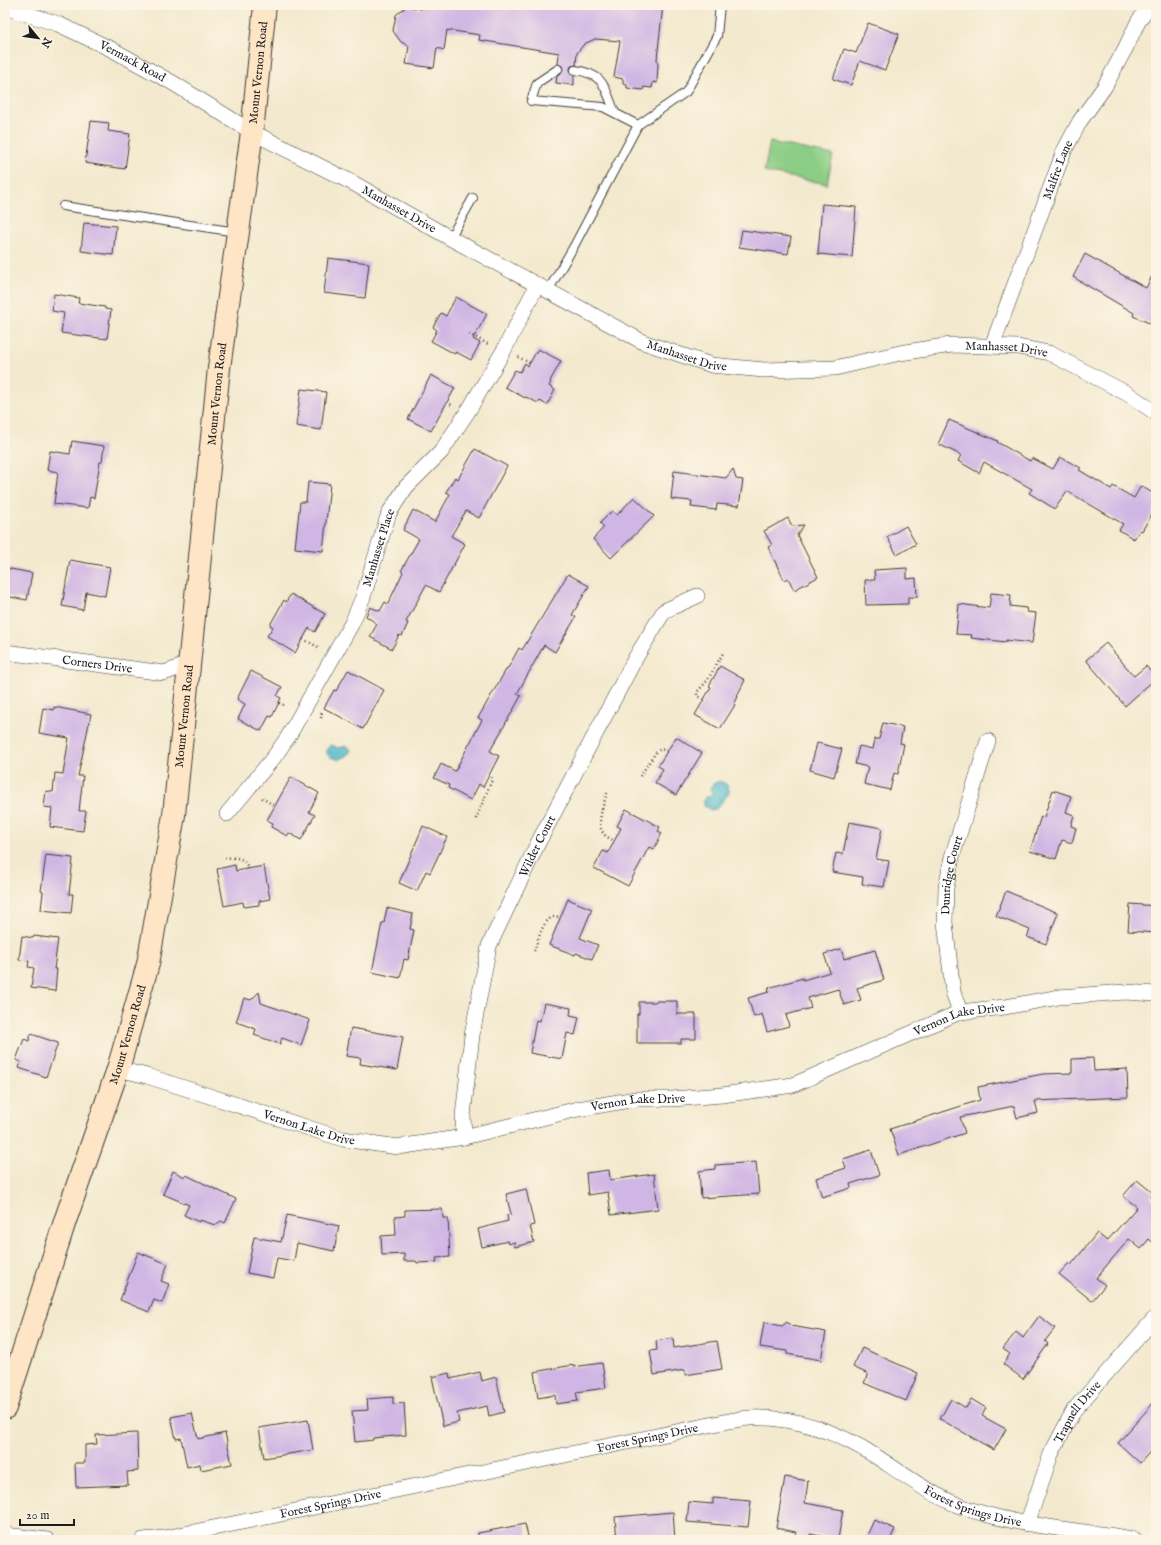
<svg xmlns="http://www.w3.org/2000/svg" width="1161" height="1545" viewBox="0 0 1161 1545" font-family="'IM FELL English',serif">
<rect width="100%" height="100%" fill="#fcf5e5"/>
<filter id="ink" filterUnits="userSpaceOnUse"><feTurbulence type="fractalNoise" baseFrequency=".025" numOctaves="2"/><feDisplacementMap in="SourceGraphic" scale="8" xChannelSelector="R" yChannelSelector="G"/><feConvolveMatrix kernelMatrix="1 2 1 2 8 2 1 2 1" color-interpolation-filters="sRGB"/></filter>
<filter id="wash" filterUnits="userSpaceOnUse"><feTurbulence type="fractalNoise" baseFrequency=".012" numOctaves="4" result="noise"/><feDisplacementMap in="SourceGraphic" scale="16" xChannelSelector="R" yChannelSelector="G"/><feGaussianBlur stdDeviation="0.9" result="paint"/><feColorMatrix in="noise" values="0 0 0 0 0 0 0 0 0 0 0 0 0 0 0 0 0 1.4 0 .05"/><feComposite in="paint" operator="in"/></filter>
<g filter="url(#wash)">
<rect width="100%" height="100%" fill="#f3e9ce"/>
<path fill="#8bcd84" stroke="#547450" d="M770,142L833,155L827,184L764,172Z"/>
<path fill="#4bb8c6" stroke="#346a71" d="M330,745H332L338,748L346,746L350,748L351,751L349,754L339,760L330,757L327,754V748Z
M717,782C725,781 729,785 729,793L716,809L711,810L704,806V800L706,797H709L712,793L710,788L713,784Z"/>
<g id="blocks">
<path fill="#d0b6e4" d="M422,5H663L657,59L658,65L657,83L653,82L652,88L644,87L643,90L627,88V85L623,84V79L614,77L620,41L595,39L584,44L577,53L576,65L571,66L570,69L571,74L574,76V85L556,83L557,76L561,73L563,69L562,66L558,64L559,53L479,40L480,35L447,30L444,50L437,48L434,68L406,64L409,46L401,42L393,31L396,15L407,6L421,9Z
M868,23L899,34L885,70L860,61L851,85L833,79L844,49L856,53Z
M91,121L109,123L108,131L130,134L125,169L85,163Z
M822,204L856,207L852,257L818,254Z
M84,223L116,226L113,255L81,251Z
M742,230L791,237L788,254L739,247Z
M1085,254L1146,288L1156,268V326L1133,316L1134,313L1073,277Z
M328,258L369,263L365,298L324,293Z
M54,294L79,298L78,303L105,307V309L111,310L107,339L61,333L64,313L52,311Z
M456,297L487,314L473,339L480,343L471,360L456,352L455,354L431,341L437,330L433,327L441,313L446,316Z
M538,349L561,361L550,381L551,382L549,386L555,390L547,405L540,401L538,403L526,397L525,398L505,387L515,370L520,372L525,363L528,366Z
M431,375L455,388L431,431L408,419Z
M301,389L326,392L321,430L296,426Z
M949,420L998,441L997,442L1030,461L1032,458L1053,469L1060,457L1081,468L1079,470L1111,489L1113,486L1134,498L1141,486L1156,495V507L1142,531L1140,530L1134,539L1119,530L1123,524L1067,491L1055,509L1029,493L1032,489L984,462L979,473L958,461L961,455L938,444Z
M72,441L104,446L102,462H100L94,498L90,497L88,508L54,504L58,472L47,470L50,451L70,454Z
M475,449L507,466L479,518L466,511L451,536L465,544L439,592L426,585L406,622L408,623L402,636L399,635L392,649L370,637L377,624L366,616L370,607L380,611L385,602L388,604L403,572L401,571L419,539L403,530L413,510L435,522L450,494L446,492L455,477L458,479Z
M733,469L736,479L743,480L739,506L717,504L716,510L691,507L692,501L671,499L674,471L726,478Z
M308,482L330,484L323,551L295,548L300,502H306Z
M634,497L654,516L611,558L593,539L604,527L600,523L612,511L617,515Z
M788,518L792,526L804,525L797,535L818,577L794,590L788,578L784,580L768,547L772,545L764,531Z
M906,526L916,544L897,555L887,537Z
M70,560L110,567L105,596L86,592L83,610L62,606Z
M5,568L32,573L27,600L5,596Z
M907,568V579L916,578L917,597H908V604L866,605L865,580H875L874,570Z
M568,574L589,586L572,615L576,617L555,652L544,645L517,694L521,696L490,751L499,756L483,787L479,784L471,800L448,788L449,785L434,778L441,764L455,771L482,720L478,718L507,668H508L519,648L522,650Z
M991,593L1011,595L1010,606L1026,608L1027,612L1036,613L1032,643L1006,640V642L971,638L972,635L956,634L959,604L989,608Z
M291,594L325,614L315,632L309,628L295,653L267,636L273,627L270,625L284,600L286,602Z
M1106,643L1134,676L1146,666L1156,678L1125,706L1086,660Z
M720,666L745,680L737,696L738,697L734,704L735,705L720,729L695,715L711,687L709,686Z
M348,670L384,690L363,729L324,708L334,690L336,691Z
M251,671L282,687L277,696L281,698L272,717L269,716L261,731L238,719L245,704L237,699Z
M54,707L91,714L78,776H83L79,811H86L83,831L50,827L52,808L44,807L46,791L53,792L55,773L63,774L69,738L39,733L43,708L54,710Z
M883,723L903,727L900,743L904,744L898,774L894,773L890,790L864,784L868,767L855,764L859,746L873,749L875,739H879Z
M676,737L702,753L676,795L655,783L663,769L658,766Z
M817,743L842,749L834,777L810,770Z
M291,777L319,793L309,812L315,815L301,840L289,833L287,836L271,827L273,823L267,820Z
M1053,790L1071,796L1066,812L1074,815L1071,826L1076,828L1072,843L1062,840L1056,859L1030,851L1041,816L1044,817Z
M626,809L660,827L658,831L662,833L654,849L649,847L628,886L594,868L603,851L608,853L621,828L617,826Z
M849,822L882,828L876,859L889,861L884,887L862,884L863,877L832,872L836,853L843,854Z
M423,826L447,837L430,873L426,871L417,891L399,883Z
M46,855L73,858L69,894H73L71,913L41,910L43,892L41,891Z
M235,865L236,871L264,866L270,899L259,901V905L244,907L243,902L224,906L217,869Z
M1006,891L1058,913L1046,944L1027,937L1030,930L996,916Z
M568,899L592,909L580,938L598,945L592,959L576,953L575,955L549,945Z
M1130,904L1156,906V933L1128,931Z
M387,908L413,914L410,929L414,930L408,960L404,959L400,978L372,972L382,923H384Z
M22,936L33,938L34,936L58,939L54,969H57L55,991L31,988L34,968L28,967L29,961L19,960Z
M841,949L844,959L875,950L884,980L857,988L861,1000L844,1005L838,989L808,998L811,1008L786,1015L789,1026L767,1032L762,1014L754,1017L748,998L769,992L768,988L803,978V980L830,972L824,954Z
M259,992L261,1003L310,1020L301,1045L282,1038L280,1044L254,1035L256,1029L236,1022L244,998L251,1000Z
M656,1001H677V1014H696V1039H681V1043H637V1014H639V1002H655Z
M544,1003L571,1008L570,1015L579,1017L575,1035L567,1033L562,1059L530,1053L536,1020L540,1021Z
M351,1028L403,1037L397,1070L360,1064L361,1058L346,1056Z
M31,1034L58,1043L46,1077L19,1068L21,1062L16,1060L24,1039L29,1041Z
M1093,1058L1094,1071L1127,1069L1128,1097L1035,1101L1038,1113L1017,1118L1014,1106L960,1117L965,1133L899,1155L890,1129L980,1100L978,1087L1043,1074L1072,1073V1059Z
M871,1150L879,1175L850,1184L851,1188L822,1197L816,1178L846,1168L843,1159Z
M756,1162L759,1194L701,1198L699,1171L715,1169V1165Z
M609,1170L610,1180L654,1174L658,1209L611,1215L608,1192L588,1195L586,1173Z
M173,1171L185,1177L186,1175L236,1199L225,1223L221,1221L215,1225L200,1220L199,1222L184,1215L189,1205L163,1194Z
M1137,1180L1153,1193L1150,1197L1156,1202V1245L1149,1239L1141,1249L1129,1239L1096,1278L1105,1285L1092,1301L1059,1274L1069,1263L1071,1265L1097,1233L1107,1241L1137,1207L1123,1196Z
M526,1189L534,1225L530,1226L534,1242L515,1247L514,1242L509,1244L508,1241L482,1247L478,1229L508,1221L507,1215L511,1214L506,1194Z
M442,1209L443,1218H448L450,1257L436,1258L437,1262L417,1263L416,1261H404V1254L382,1255L381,1236L396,1235L395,1217L405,1216V1210Z
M287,1215L339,1226L334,1251L297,1243L294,1261L277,1258L273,1278L247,1273L254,1237L281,1242Z
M138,1252L168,1264L161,1281L169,1284L162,1303L154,1300L149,1312L120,1300Z
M1039,1316L1055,1328L1045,1341L1048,1344L1023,1379L1003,1364L1010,1354L1003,1349L1016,1332L1023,1338Z
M764,1322L782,1326L787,1322L791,1326L826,1332L821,1360L787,1354V1351L760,1347Z
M673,1338L674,1348L717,1341L722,1369L685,1375V1370L654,1375L650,1351L657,1350L656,1341Z
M862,1348L918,1373L906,1401L864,1383L868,1374L853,1367Z
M602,1363L606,1388L576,1392L578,1401L556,1404L555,1395L538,1398L534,1372L573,1365V1367Z
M480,1372L482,1381L496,1377L504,1412L489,1416L487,1406L457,1413L459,1422L443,1426L432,1377L449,1373L450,1379Z
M393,1397V1404L404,1403L406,1435L373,1438V1440L355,1442L352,1411L368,1410L367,1399Z
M951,1399L966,1408L971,1399L986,1408L982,1416L1006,1429L994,1450L940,1419Z
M1156,1400V1445L1140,1463L1118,1443Z
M192,1413L198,1439L225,1433L232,1464L201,1470L200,1464L187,1467L181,1438L176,1439L171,1417Z
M308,1420L313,1450L264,1458L259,1428Z
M137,1433L138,1471L127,1472L128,1485L76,1487L75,1463H85V1445L97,1444L96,1435Z
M785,1477L808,1481L805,1503L843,1510L838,1539L810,1534V1539L795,1536L796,1532L776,1528Z
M713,1498L751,1501L748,1527L687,1522L689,1502L713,1504Z
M673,1512L675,1540H617L615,1517Z
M874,1520L895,1529L890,1540H865Z
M525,1524L529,1540H478V1533Z"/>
</g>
</g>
<g filter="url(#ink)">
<use href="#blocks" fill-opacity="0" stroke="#3c3b37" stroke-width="1"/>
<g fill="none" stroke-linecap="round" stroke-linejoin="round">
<defs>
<path id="lane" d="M558,69L537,83L531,101L603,107L638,125
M575,70C605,74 605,88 615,113
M63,206L237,232
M450,238L473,198
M548,291L574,246L638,125L686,92L717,36L720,5"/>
<g id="street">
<path id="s1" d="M5,7L58,24L111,49L173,83L252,132L353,183L450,238L643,342L711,365L764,370L835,368L900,353L951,345L1018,347L1049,353L1128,394L1156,413"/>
<path id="s2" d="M992,346L1064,151L1080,121L1105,86L1125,49L1138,22L1149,5"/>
<path id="s3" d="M5,652L164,673L189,664"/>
<path id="s4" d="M227,814L274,757L288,737L352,623L363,597L389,513L406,487L441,452L470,408L504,350L537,285"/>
<path id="s5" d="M960,1012L953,992L945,922L946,888L952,857L988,741"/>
<path id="s6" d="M118,1069L147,1076L343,1139L398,1147L464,1137L578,1109L636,1099H672L722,1095L793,1085L960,1012L1005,1007L1059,997L1125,992L1156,994"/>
<path id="s7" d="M464,1137L463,1116L472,1035L489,946L538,843L636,657L664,611L697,596"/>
<path id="s8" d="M1027,1524L1051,1454L1074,1410L1156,1317"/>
<path d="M5,1535L47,1540"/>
<path id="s9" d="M143,1540L165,1538L719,1423C729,1421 739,1419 749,1418C796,1416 838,1432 877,1457C904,1475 930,1494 960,1506C1000,1521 1042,1526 1084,1532C1101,1535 1119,1535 1135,1540"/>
</g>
<g id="secondary">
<path id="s10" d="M5,1408L65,1221L118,1069L148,964L174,815L219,368L252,132L265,5"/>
</g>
</defs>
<use href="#lane" stroke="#3c3b37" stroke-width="10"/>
<use href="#street" stroke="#3c3b37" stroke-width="16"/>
<use href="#secondary" stroke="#3c3b37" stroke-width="24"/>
<path stroke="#3c3b37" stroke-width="2.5" stroke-dasharray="1 3" stroke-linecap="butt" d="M469,334L488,344
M518,357L530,363
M447,402L452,405
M303,639L320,648
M703,699L697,696V692L707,681L723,653
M279,703L286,706
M321,718L322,711
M640,776L657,751L661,749L667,751
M607,793C604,804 595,824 604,834C606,837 611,839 615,841
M262,798L275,806
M476,819L492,780L491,775
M225,858C234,857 246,857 248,869
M534,951C539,939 543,913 560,917"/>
<use href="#lane" stroke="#fff" stroke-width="8"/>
<use href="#street" stroke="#fff" stroke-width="15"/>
<use href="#secondary" stroke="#fde5c5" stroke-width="22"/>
</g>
</g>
<g text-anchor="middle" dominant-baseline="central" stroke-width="3.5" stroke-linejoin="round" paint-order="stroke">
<g font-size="12" fill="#1c1c1c" stroke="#fcf5e5">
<text stroke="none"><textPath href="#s1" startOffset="139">Vermack Road</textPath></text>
<text stroke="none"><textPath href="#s10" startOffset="1365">Mount Vernon Road</textPath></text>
<text stroke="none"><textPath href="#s2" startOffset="188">Malfre Lane</textPath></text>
<text stroke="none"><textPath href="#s1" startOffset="444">Manhasset Drive</textPath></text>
<text stroke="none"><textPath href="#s1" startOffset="1092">Manhasset Drive</textPath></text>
<text stroke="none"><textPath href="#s1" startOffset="768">Manhasset Drive</textPath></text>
<text stroke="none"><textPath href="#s10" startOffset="1041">Mount Vernon Road</textPath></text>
<text stroke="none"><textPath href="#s4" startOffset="309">Manhasset Place</textPath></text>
<text stroke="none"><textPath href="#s3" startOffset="93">Corners Drive</textPath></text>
<text stroke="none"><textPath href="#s10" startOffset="717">Mount Vernon Road</textPath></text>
<text stroke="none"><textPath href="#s7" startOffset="304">Wilder Court</textPath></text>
<text stroke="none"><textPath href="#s5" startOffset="139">Dunridge Court</textPath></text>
<text stroke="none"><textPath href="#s6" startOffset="872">Vernon Lake Drive</textPath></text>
<text stroke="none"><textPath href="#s10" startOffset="393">Mount Vernon Road</textPath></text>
<text stroke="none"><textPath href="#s6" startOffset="536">Vernon Lake Drive</textPath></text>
<text stroke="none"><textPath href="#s6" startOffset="200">Vernon Lake Drive</textPath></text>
<text stroke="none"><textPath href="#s8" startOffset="124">Trapnell Drive</textPath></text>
<text stroke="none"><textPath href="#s9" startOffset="515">Forest Springs Drive</textPath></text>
<text stroke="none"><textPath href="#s9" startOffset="191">Forest Springs Drive</textPath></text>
<text stroke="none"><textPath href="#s9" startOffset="863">Forest Springs Drive</textPath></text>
</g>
</g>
<rect width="1161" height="1545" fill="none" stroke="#fcf5e5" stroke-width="20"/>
<g transform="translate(38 38) rotate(119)" stroke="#fcf5e5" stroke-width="3" paint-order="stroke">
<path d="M0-3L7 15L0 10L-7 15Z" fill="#1c1c1c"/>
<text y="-6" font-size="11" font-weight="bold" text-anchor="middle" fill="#1c1c1c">N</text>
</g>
<path d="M20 1519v6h54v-6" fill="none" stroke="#1c1c1c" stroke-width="2"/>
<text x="26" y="1519" font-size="12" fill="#1c1c1c" stroke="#fcf5e5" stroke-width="3" paint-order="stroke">20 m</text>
</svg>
